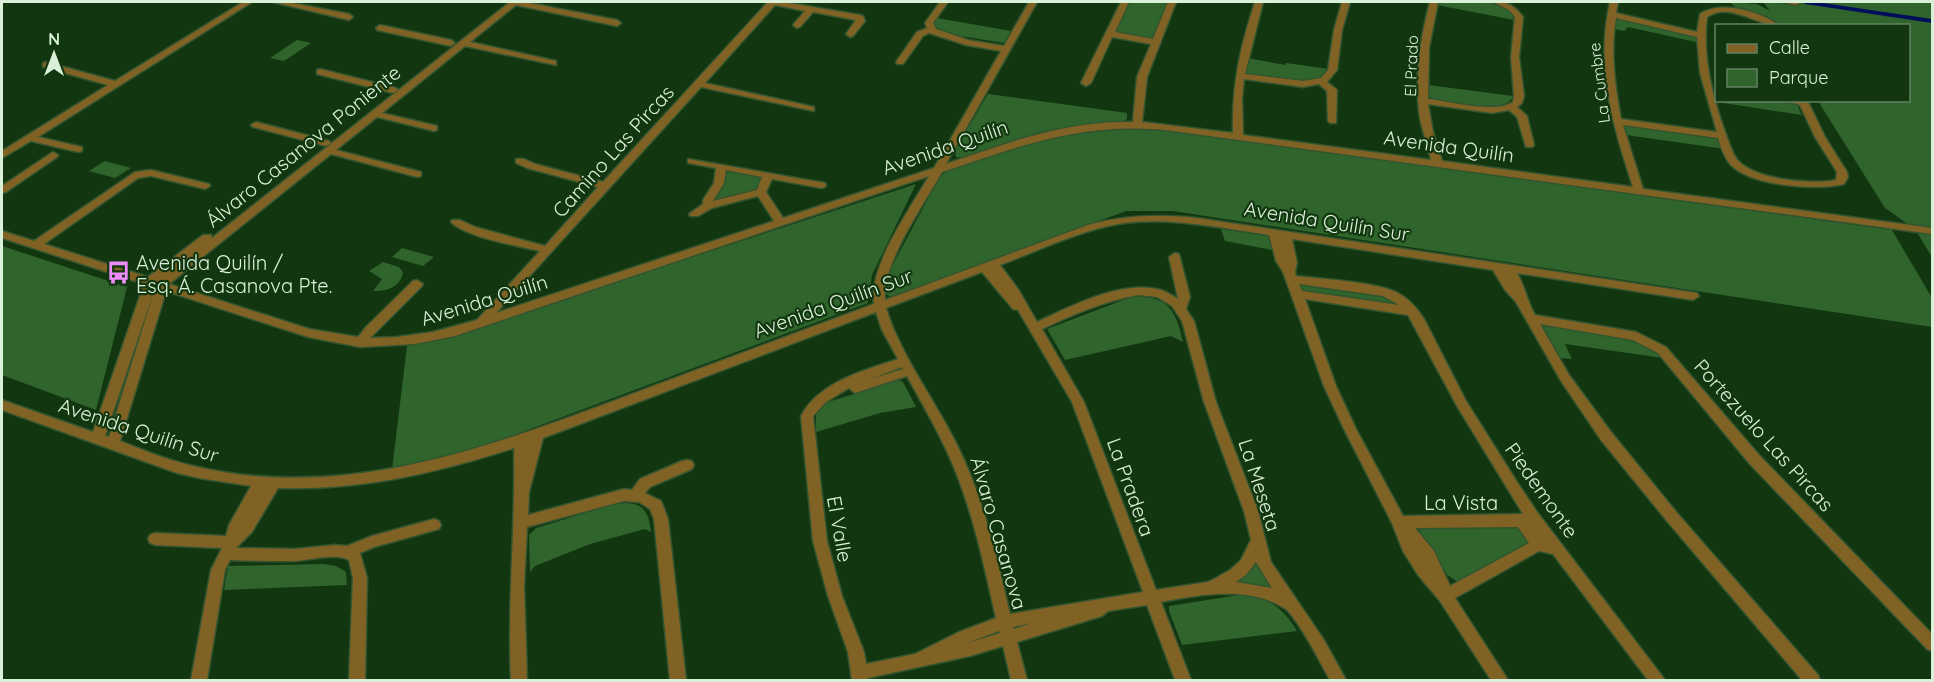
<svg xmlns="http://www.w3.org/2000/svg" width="1934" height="682" viewBox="0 0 1934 682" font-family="Quicksand,sans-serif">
<rect width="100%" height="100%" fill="#123710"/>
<path fill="#2f652c" d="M1129,2H1167L1153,37L1145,39L1115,32Z
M1438,2H1489L1510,10L1514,20L1437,5Z
M1730,2L1757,4L1770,11L1764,3L1755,2H1932V257L1915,229L1885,208L1818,101L1908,100V26L1779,25L1737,9Z
M937,18L1011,31L1004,43L936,32L933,24Z
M1620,19L1693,35L1696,38V42L1628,27L1624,31L1614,29L1615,20Z
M297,40L311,43L284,61L270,58Z
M1247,58L1285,65L1286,63L1328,69L1321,79L1308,82L1252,76L1244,71Z
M1428,85L1513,96C1508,115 1452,102 1436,100L1429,97Z
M1716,93V100C1731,100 1789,98 1798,106C1798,107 1801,114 1802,115L1717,102L1715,94Z
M988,94L1127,113V119L1123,122L1062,128L964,158L956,157L955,150Z
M1629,125L1715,137L1721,140L1725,149L1626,135L1625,127Z
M1140,127L1892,230L1932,298V327L1173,211H1126L897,296L891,297L886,294L891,268L939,178L945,172L1037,140L1073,131Z
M105,161L131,168L115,178L89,171Z
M733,171L762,178L759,190L713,201L722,185L726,173Z
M916,184L872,275L868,303L431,466L391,478L407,346L472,329Z
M1221,229L1274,237L1277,251L1225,241Z
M2,246L127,287L96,410L2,375Z
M402,248L434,257L423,266L392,257Z
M383,262L399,267L403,272C401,287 386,292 373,291L382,279L369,271Z
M1305,284L1380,293L1396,302L1395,304L1305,292L1300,287Z
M1131,297C1168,295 1176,310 1183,342L1171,336L1065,360L1047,329Z
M1545,326L1636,340L1653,348L1663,358L1565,344L1572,359L1559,358L1543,330Z
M899,380L903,382L916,407L880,413L816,432V415L819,408L828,402Z
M626,503C645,504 649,514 651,532L645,529L590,544L535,566L530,572L529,535L536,528L614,504Z
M1513,525L1520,527L1530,543L1458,582L1447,575L1419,533L1420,528Z
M1256,562L1271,586L1268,589L1239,584L1236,581Z
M324,564L336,566L346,572L347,585L224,590L228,566Z
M1239,595C1266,594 1284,609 1297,631L1182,645L1169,611V606Z"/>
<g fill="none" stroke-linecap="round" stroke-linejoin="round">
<path fill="#000e5b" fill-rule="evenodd" d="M1801,2H1816L1932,19V23L1805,4Z"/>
<defs>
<path id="minor" d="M243,2H252L38,137L82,147V151L78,152L31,141L2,158V151L108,85L43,67V63L46,62L115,81Z
M273,2H287L349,14L353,17L349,20Z
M510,2H524L617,20L621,23L617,26L516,5L470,42L556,61V65L465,46L382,113L437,126V130L434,131L377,117L336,150L421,172V176L417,177L331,154L169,284L309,329L358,337L366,327L413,281L417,280L423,284L421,287L370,338L397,337L433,332L477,320L540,251C518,246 465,237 451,222L452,220H460L475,227L545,246L598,187L527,168L516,163V159H524L535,164L603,182L768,2H783L860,15L863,16L865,21L853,36L850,37L846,34L856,20L813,12L800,27L797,28L793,25L805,11L775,5L705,83L814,107V111L701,87L496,313L774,221L758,196L712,208L698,216H690L689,214L703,204V200L714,183L716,168L688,163V159L825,183L826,185L825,187L821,188L772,179L766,192L783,218L934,168L1001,51L966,45L929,33L923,36L903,64H897L896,62L917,32L927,28L925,23L940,2H948L933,23L936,29L968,40L1004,46L1029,2H1037L946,164C1007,143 1067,120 1133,122L1137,77L1151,44L1112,37L1091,83L1086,86L1081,83L1121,2H1129L1115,32L1153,39L1168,2H1176L1147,77L1142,122L1233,133C1232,84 1240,48 1255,2H1263L1245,74L1303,81L1321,78L1328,70L1334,30L1342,2H1350L1342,30L1337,70L1327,82L1337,90L1336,123H1330L1328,121L1327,91L1319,84L1303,87L1244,79L1242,99L1243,135L1431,160C1428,146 1423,133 1420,119C1414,81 1420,39 1430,2H1438L1429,48L1428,99C1449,101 1495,114 1513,102L1514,96L1511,57L1515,17L1509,10L1493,2C1507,1 1515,6 1523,17L1519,57L1524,96L1522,103L1517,107L1527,116L1534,145L1532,147H1526L1517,117L1509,110L1492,113L1428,104L1433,132L1442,161L1633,187C1613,125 1595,68 1610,2H1618L1616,13L1697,32L1700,14C1721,0 1760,11 1780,26C1757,26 1729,1 1707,17C1701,62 1717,114 1734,155C1747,180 1812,185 1836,180L1837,172L1815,137L1800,105L1782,100H1807L1825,137L1847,172L1848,177L1844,184C1817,191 1749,186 1730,164C1724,157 1721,147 1718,138L1623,125L1643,189L1932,228V234L1165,130C1081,122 1020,146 942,172C923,206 882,263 885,300L1088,225C1125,215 1159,214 1197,218L1697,293L1699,296L1693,300L1517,273C1525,287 1527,301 1535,315L1636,332L1666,347L1759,455L1932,634V651L1927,649L1749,463L1658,353L1633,340L1540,324L1569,375L1611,432L1677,513L1818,675L1820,680H1802L1667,521L1601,440L1561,381L1516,302L1505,290L1493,270L1292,239L1297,263L1295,272L1296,276C1321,279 1377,282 1398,293C1409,299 1417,308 1424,319L1466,401L1517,482L1537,512L1665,680H1648L1553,554L1539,551L1455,598L1508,680H1491L1440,601L1418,575L1403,551L1392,523L1344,429L1324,386L1283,272L1276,261L1269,235C1220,228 1168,216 1118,224C1079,231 1037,251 1000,265L1018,289L1037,322C1071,306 1123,279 1161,290C1167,292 1173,296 1178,299L1169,257L1175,253L1179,254L1190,297L1186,309L1194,321L1216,402L1258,511L1271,562L1324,640L1346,680H1330C1319,660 1302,626 1287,610C1284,607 1278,605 1275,603C1240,587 1197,595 1161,602L1191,680H1175L1147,605L1108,611L1102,616L1017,642L1027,680H1011L1003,646L970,656L868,678V680H852L848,652L828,596L813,541L801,416C819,382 863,371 898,359L882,330L876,312L543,438L529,492L528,515L624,489L632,490L640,479L682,461L687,460L692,461L694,465L692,469L650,487L645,493L661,501L668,519L686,680H670L654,519L650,509L639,502L624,501L527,527L524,586L527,680H511C507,603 516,526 514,448C437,473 359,491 278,488L252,532L236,548L295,549L335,545L347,546L372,536L434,519L439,521L441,525L439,529L374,547L360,553L367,578L365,680H349L353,578L349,560C336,552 307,561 292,561C271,561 251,561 230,560L225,570L207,680H191L211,570L222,548L155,545L150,543L148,539L150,535L155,533L226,536L229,525L251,486L199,478L177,473L2,410V400L93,432L144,284L2,238V231L34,241L135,172L151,170L209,184L210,186L205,189L151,176L138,178L44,244L148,277L203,235H211L212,238ZM1616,18L1697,37L1700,73L1717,132L1621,119C1615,86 1610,51 1616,18ZM726,170L762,177L757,190L713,201L724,183ZM929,176C910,209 868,267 874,304C790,335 707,366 624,397C484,449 340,503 189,465C165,459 143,450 120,441L166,291L308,337L360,347L415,344L455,336ZM982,272L1013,309L1018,310L1072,402L1143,592L1010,614C997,558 984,500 958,447C937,403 900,355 886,308ZM1299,284L1383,296L1399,305L1302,291ZM155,288L109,437L105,436ZM1139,295L1157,297L1172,306L1182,321L1204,402L1244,511L1251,540L1241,560L1230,570L1216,578L1208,582L1156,590L1084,402L1042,329C1074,314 1104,301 1139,295ZM1305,299L1408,315L1457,406L1523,514L1403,516L1356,429L1336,386ZM902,367L903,369L870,379ZM907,376C925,409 944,441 957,475C975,521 985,570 996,618L959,632L915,654L866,664L864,652L842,596L827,541L813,416L826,402L849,388L855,393ZM1518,527L1529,543L1450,586L1434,551L1415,528ZM1256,562L1272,588L1236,582L1246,575ZM1032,623L1014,629L1013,627ZM999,631L1000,633L967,643Z
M1781,2H1799L1800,3L1796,5Z
M380,25L451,40L455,43L451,46L377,30L376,28Z
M320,69L396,88L398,90L393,93L317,74V70Z
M256,122L329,141L331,143L326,146L253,127L251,125Z
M53,152L58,155L57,157L6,192L2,193V186Z"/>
</defs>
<use href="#minor" stroke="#325530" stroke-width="3"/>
<use href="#minor" fill="#806224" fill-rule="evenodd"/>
</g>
<defs>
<symbol id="bus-bare" viewBox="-9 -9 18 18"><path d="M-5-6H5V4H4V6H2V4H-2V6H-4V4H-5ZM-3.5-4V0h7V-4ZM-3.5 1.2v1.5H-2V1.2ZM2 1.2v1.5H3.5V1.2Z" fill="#ed8cfa" stroke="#123710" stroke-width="2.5" paint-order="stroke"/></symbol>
</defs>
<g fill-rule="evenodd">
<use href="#bus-bare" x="102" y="256" width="33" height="33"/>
</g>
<g text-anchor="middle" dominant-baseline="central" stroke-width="4.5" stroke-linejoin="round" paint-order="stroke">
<g font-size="16" fill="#daf0d8" stroke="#123710">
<text transform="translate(1411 66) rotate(-88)">El Prado</text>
<text transform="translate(1599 83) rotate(-97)">La Cumbre</text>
</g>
<g font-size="20" fill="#daf0d8" stroke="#123710">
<text transform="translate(303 146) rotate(-39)">Álvaro Casanova Poniente</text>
<text transform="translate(1449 146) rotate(8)">Avenida Quilín</text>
<text transform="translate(945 147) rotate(-19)">Avenida Quilín</text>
<text transform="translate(613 151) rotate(-48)">Camino Las Pircas</text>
<text transform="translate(1327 221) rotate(9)">Avenida Quilín Sur</text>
<text transform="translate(484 300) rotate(-17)">Avenida Quilín</text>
<text transform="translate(833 303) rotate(-20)">Avenida Quilín Sur</text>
<text transform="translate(139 430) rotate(18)">Avenida Quilín Sur</text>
<text transform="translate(1764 435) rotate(48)">Portezuelo Las Pircas</text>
<text transform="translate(1260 485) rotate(72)">La Meseta</text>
<text transform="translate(1131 487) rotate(70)">La Pradera</text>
<text transform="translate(1542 490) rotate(55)">Piedemonte</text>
<text x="1461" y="502">La Vista</text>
<text transform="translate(840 529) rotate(80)">El Valle</text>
<text transform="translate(999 533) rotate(74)">Álvaro Casanova</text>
</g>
<g font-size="20" fill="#daf0d8" stroke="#123710" text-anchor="start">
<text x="136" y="262">Avenida Quilín /<tspan x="136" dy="23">Esq. Á. Casanova Pte.</tspan></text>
</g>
</g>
<rect width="1934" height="682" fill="none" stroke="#daf0d8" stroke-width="6"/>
<rect x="1715" y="24" width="195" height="78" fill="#123710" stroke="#628160" stroke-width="1.5"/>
<rect x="1727" y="44" width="30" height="9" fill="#806224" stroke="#628160" stroke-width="1.5"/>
<text x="1769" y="54" font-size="18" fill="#daf0d8">Calle</text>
<rect x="1727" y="69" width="30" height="18" fill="#2f652c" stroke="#628160" stroke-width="1.5"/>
<text x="1769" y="84" font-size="18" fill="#daf0d8">Parque</text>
<g transform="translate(54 54)" stroke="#123710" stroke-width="4.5" paint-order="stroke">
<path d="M0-4.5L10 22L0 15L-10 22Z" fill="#daf0d8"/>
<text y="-9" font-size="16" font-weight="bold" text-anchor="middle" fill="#daf0d8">N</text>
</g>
</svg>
